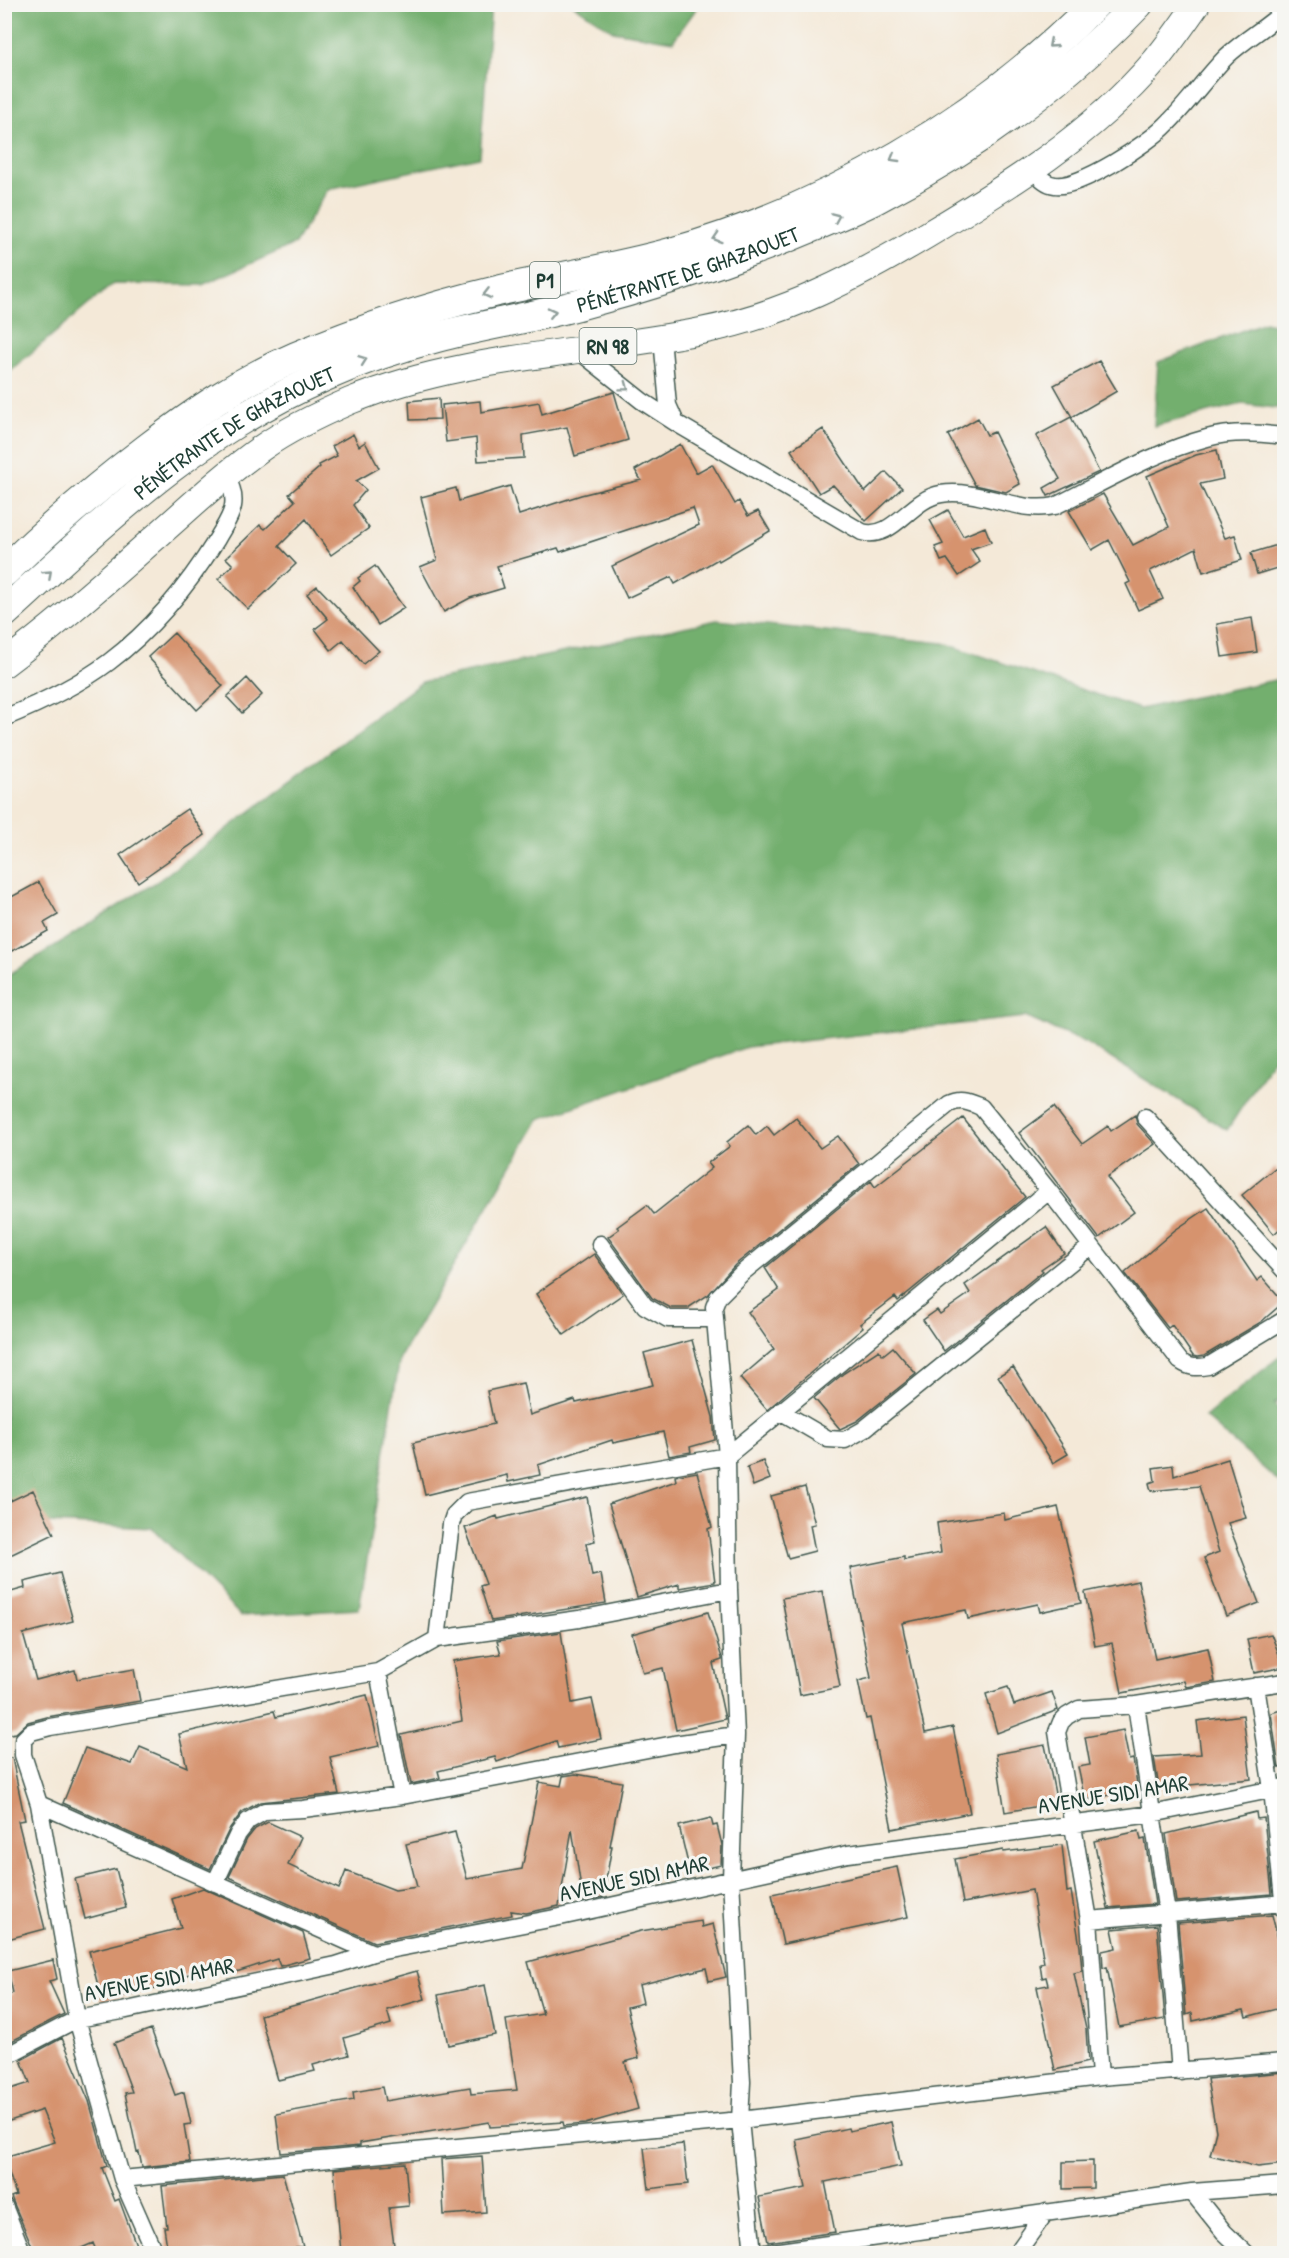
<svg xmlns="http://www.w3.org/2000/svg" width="1289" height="2258" viewBox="0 0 1289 2258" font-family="'Patrick Hand',sans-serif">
<rect width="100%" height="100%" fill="#f6f6f2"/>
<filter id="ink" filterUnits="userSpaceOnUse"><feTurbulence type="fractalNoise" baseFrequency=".0167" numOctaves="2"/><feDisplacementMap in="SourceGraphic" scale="12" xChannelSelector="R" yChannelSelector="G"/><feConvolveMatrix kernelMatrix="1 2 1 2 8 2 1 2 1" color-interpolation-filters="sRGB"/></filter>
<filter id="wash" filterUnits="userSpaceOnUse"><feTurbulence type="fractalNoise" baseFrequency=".008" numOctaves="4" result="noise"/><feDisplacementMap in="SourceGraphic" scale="24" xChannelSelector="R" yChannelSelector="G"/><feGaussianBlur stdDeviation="1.35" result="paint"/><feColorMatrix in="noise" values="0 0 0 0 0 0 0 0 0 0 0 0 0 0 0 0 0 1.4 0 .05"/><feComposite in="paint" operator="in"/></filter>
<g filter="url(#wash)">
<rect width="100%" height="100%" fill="#f4e9d8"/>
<path fill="#73af6e" stroke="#497651" stroke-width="1.5" d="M5,4L491,5L480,157L328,189L295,244L202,285L113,284L5,375Z
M574,5H699L673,41L613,31Z
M1265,322L1284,327V409L1242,404L1154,426L1158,362Z
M717,620L943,643L1140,709L1284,678V1042L1227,1130L1086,1043L1025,1017L747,1047L539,1119L400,1357L359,1609L241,1616L152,1528L8,1521L5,1523V977L158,881L422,682Z
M1284,1353V1398L1274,1404L1284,1415V1486L1205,1417Z"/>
<g id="blocks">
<path fill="#d6936e" d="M1099,361L1117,391L1072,417L1054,385Z
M614,392L628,440L575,456L567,427L523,435L524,458L478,461L476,438L446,442L442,405L480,401L481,412L539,402L542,414Z
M439,398L440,419L410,420L409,401Z
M1071,417L1099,472L1048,496L1044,488L1060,479L1036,436Z
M978,418L987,435L994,432L1020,484L1006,492L975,485L948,435Z
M823,429L865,492L886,472L902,488L866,521L833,485L819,493L791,450Z
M353,434L359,446L365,442L379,468L356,481L366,490L353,505L369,528L331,555L306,519L279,546L296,564L248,609L218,579L233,565L226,558L260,525L265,529L295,501L289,494L320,467L319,465L337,456L332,446Z
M680,444L696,473L712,464L735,504L739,501L748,516L758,511L770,531L719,561L718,559L675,584L671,577L627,598L612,566L699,525L693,508L560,552L558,548L497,566L504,588L470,598L444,612L420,567L437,560L421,497L456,488L459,501L510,486L519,515L581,495L641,480L635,470Z
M1217,450L1223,479L1200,484L1225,538L1235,535L1242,560L1203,572L1196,548L1150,571L1163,599L1138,610L1126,584L1130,582L1109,540L1092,550L1069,511L1103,494L1133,545L1169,527L1147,476L1196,455Z
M948,510L963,536L985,527L991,542L971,549L980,562L959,576L947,559L941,561L935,547L943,544L930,520Z
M1284,543V566L1257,574L1251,553Z
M375,566L404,608L378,625L353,587L360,581L358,578Z
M317,586L379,651L363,664L343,640L331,650L315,629L328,619L307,594Z
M1252,618L1257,652L1222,657L1217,624Z
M174,633L223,686L197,710L148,657Z
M247,678L262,695L242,713L227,697Z
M187,809L205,835L138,882L120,855Z
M39,882L58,915L44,923L48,931L12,951L4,937V901Z
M1054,1107L1082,1144L1108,1126L1111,1131L1135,1115L1137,1124L1155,1144L1107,1177L1134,1212L1099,1238L1019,1133Z
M796,1118L820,1148L838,1136L859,1164L735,1265L708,1295L688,1308H671L652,1298L608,1237L619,1229L617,1227L647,1205L654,1214L712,1168L708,1163L730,1146L727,1142L748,1125L756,1135L767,1126L774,1135Z
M963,1118L1025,1197L898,1301L895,1297L860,1324L863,1328L767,1410L740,1378L774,1349L748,1312L779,1290L765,1268L871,1181L875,1187Z
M1275,1168L1284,1180V1225L1274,1234L1242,1195Z
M1208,1208L1257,1281L1262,1277L1284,1302L1261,1322L1204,1356L1197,1357L1193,1356L1172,1325L1168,1328L1125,1273L1175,1230Z
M1046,1227L1064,1253L1041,1269L1043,1271L944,1351L923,1320L937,1310L940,1314L970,1293L965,1285Z
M594,1254L623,1294L564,1335L536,1294Z
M692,1340L713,1417L715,1440L690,1447L691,1452L669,1456L663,1432L613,1443L612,1440L538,1465L540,1475L508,1482L507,1475L425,1495L413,1443L494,1424L487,1391L523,1383L530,1415L575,1400L576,1403L653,1385L644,1353Z
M893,1347L916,1374L857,1421L840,1429L814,1398L844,1373L879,1350L883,1355Z
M1013,1367L1068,1454L1053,1463L998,1376Z
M1228,1459L1246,1518L1228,1523L1259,1603L1226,1616L1204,1558L1219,1552L1199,1486L1151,1491L1149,1483L1155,1481L1153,1468L1173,1465L1174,1476Z
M763,1461L770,1479L753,1486L747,1467Z
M697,1472L712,1527L708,1529L715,1582L679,1588V1584L637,1597L609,1504L676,1481L675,1476Z
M805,1487L815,1524L810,1525L815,1551L788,1558L771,1496Z
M33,1490L54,1534L4,1558V1504Z
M587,1497L595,1541L586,1543L592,1576L601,1574L606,1603L491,1621L480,1586L486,1584L465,1528L497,1516L498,1519Z
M1058,1507L1081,1603L1040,1612L1038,1604L968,1619L966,1610L902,1623L925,1733L953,1727L970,1813L892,1829L870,1718L866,1719L858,1681L871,1678L850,1568L904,1557V1560L941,1553L937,1523L1004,1513L1005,1520Z
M60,1573L73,1621L23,1634L36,1680L75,1670L77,1679L134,1669L140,1701L47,1717L28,1722L16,1733L4,1735V1627L9,1626L4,1610V1594L25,1588L24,1582Z
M1138,1581L1155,1659L1208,1648L1215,1682L1186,1687L1184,1681L1122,1693L1112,1643L1095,1646L1085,1592Z
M822,1591L840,1687L800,1695L782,1598Z
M708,1612L722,1658V1660L713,1663L725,1719L676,1730L663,1668L643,1673L632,1634Z
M561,1632L572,1703L592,1699L601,1739L558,1748L556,1741L497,1762L495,1757L438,1771L440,1778L411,1784L401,1735L462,1721L453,1661L501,1654L497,1641Z
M1271,1634L1284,1667L1254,1673L1247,1639Z
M1008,1687L1014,1705L1052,1692L1058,1710L997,1733L986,1694Z
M367,1695L379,1746L330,1757L339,1794L260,1802L242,1812L230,1828L210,1869L63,1803L85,1748L132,1764L140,1747L187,1767L179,1734L274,1711L276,1717Z
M1284,1709V1767L1279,1768L1271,1713Z
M1243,1715L1251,1779L1159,1788L1154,1757L1201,1754L1197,1721Z
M1123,1730L1129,1760L1133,1759L1138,1790L1085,1800L1078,1767L1090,1765L1085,1737Z
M1045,1745L1057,1803L1005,1812L996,1754Z
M4,1758H12L25,1820L18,1821L45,1929L4,1940Z
M576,1774L622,1782L610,1846H612L603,1897L583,1901L572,1829L559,1906L526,1913L511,1911L512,1915L374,1942L229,1877L247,1839L255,1829L268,1822L301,1837L288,1865L339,1889L346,1871L395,1890L417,1887L406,1844L455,1832L467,1879L522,1869L539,1782L561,1786L563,1776Z
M1256,1812L1257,1819L1264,1818L1272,1894L1176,1902L1166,1834Z
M711,1818L713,1826L717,1825L722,1845L721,1865L690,1872L679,1826Z
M1139,1831L1141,1840L1145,1839L1155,1904L1108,1908L1094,1841Z
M1062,1845L1067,1892L1071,1891L1080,1947L1082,1971L1074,1973L1086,2029L1088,2062L1055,2070L1037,1987L1048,1985L1046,1977L1042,1978L1040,1964L1044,1963L1032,1890L963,1903L955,1859L1003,1850V1852Z
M897,1867L908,1917L783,1944L772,1894Z
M116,1869L126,1908L85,1919L75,1879Z
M203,1888L303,1933L310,1958L280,1966L277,1959L233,1973L229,1961L183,1976L184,1981L102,2001L89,1951L181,1928L172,1899Z
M1272,1915L1284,1963V2007L1246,2017L1244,2010L1193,2021L1192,2013L1186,2015L1178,1923Z
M701,1921L702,1927L713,1924L726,1977L709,1981L706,1968L639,1985L643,2003L627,2007L639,2058L625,2062L638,2109L585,2124L564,2126L563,2122L490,2127L489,2122L360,2143V2146L281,2153L276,2114L354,2100L353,2092L382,2087L385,2101L470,2087L471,2094L517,2090L506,2020L543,2014L528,1962L641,1931Z
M1157,1925L1165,2019L1119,2027L1107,1967L1103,1968L1102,1951L1116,1948L1112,1929Z
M53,1960L57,1979L49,1981L64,2014L4,2045V1997L13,1993L8,1971Z
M417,1971L425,1999L387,2010L391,2024L344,2038L349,2055L313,2065L315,2071L278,2080L260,2015Z
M485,1985L495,2035L448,2045L438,1995Z
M151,2029L175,2095L184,2092L191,2124L184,2125L190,2162L142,2167L139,2152L137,2153L125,2093L132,2092L114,2043Z
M62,2038L89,2101L107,2166L102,2168L115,2201L119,2199L139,2253H97L93,2243L70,2253H35L11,2197L16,2195L4,2157L55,2142L42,2110L4,2123V2091L30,2083L21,2060Z
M1284,2072V2164L1258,2167L1210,2155L1216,2131L1207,2079Z
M891,2122L901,2166L825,2182L835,2232L768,2242L759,2197L806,2188L796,2139L848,2128L849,2131Z
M683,2144L688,2184L649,2189L644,2148Z
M482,2156L486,2212L444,2215L441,2159Z
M1093,2161V2188L1063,2189V2162Z
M405,2163L409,2206L389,2208L395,2253H341L334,2169Z
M283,2174L303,2247H296V2253H168L164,2227H167L162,2186Z"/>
</g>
</g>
<g filter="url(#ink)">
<use href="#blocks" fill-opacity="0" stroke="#3f574d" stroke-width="1.5"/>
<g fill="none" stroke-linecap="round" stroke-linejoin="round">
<defs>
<path id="street" d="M1034,169C1039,177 1045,184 1055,185C1079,189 1149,143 1166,125C1188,104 1205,78 1227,56C1245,39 1266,28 1284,11
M662,338L668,405L676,423
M579,351L642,401L676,423L862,532C893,541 910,499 941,494C980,488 1017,514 1055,506C1104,482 1154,452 1207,438C1232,431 1259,433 1284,436
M4,718C41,703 77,686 109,662C153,629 188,586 217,539C223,528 231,518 233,506C235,495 231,485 226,476
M1145,1117L1284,1270
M600,1244L645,1306L668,1319H714
M780,1411L828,1439L845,1440L863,1430L1091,1246
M437,1639L579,1619L729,1590
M378,1672L402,1796
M1256,1686L1272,1789L1284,1910
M1136,1705L1167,1914L1180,2072
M39,1804L373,1953
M215,1883L238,1834L248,1821L265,1811L303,1809L402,1796L674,1744L736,1735
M1089,1920L1284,1903
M4,2057L77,2019L122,2011L336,1965L373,1953L560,1917L848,1854L1152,1814L1284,1787
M1100,2077L1089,1920L1057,1732L1061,1722L1067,1716L1079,1709L1136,1705L1284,1682
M122,2179L740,2120L742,2082L731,1879L736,1735L729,1590L727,1456L714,1307L718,1297L742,1273L949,1104C961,1098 968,1102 981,1107L1049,1191L1180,1361C1190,1368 1196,1368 1208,1366L1284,1320
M1192,2192L1224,2232L1247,2254
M4,2206L23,2254
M155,2254L122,2179L77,2019L39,1804L23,1755V1740L31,1732L50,1727L378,1672L437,1639L451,1524L454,1515L467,1502L727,1456L1049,1191
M753,2254L740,2120L1100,2077L1284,2062
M759,2254L1192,2192L1284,2185
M1016,2254L1046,2212"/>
<path id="primary" d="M4,664C55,626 103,584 150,542C187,510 223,475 263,447C290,428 320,414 350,401C461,355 585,354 701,331C784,315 855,278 927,235C1009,186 1092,135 1155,61C1170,43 1183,24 1197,4"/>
<g id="highway">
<path d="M4,572C49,528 97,487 147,449C194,413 242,380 296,357C360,330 426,308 493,292C552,278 613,269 671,253C829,208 980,121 1095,4"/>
<path id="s1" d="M4,613C107,519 195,432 325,376C361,360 398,347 437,337C483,325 531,318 578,305C650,286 721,263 790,236C818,224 848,213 875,199C972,149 1062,83 1138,4"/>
</g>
</defs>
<use href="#street" stroke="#3f574d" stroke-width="19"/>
<use href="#primary" stroke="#3f574d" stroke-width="28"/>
<use href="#highway" stroke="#3f574d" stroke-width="32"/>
<use href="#street" stroke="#fff" stroke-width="16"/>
<use href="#primary" stroke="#fff" stroke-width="26"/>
<use href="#highway" stroke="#fff" stroke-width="30"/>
</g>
<defs><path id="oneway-chevron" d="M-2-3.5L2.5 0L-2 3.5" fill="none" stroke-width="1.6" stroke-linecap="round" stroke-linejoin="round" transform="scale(1.5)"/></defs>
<g stroke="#8f9e9a">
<use href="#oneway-chevron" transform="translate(1052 44) rotate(139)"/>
<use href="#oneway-chevron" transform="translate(894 158) rotate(150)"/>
<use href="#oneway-chevron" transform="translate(836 217) rotate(-23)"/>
<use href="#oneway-chevron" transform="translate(717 238) rotate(162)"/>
<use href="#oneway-chevron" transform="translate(487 294) rotate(166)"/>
<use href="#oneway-chevron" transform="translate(552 312) rotate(-13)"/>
<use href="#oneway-chevron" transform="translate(363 360) rotate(-20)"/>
<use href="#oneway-chevron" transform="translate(625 387) rotate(37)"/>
<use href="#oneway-chevron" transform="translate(48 574) rotate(-43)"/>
</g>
</g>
<g text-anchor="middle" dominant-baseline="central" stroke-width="6" stroke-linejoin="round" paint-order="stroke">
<g fill="#f6f6f2" stroke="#60746d" stroke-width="1.5">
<rect x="530" y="262" width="30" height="36" rx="4.5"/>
<rect x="579.5" y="328" width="57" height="36" rx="4.5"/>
</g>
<g font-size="21" font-weight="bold" fill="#1f3d34">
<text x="545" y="280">P1</text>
<text x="608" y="346">RN 98</text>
</g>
<g font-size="22" fill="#1f3d34" stroke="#f6f6f2">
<text stroke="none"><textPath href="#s1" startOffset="780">PÉNÉTRANTE DE GHAZAOUET</textPath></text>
<text stroke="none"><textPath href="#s1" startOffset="294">PÉNÉTRANTE DE GHAZAOUET</textPath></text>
<text transform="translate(1113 1794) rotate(-9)">AVENUE SIDI AMAR</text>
<text transform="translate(634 1878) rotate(-12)">AVENUE SIDI AMAR</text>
<text transform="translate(159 1979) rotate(-11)">AVENUE SIDI AMAR</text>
</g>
</g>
<rect width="1289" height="2258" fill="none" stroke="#f6f6f2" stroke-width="24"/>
</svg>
